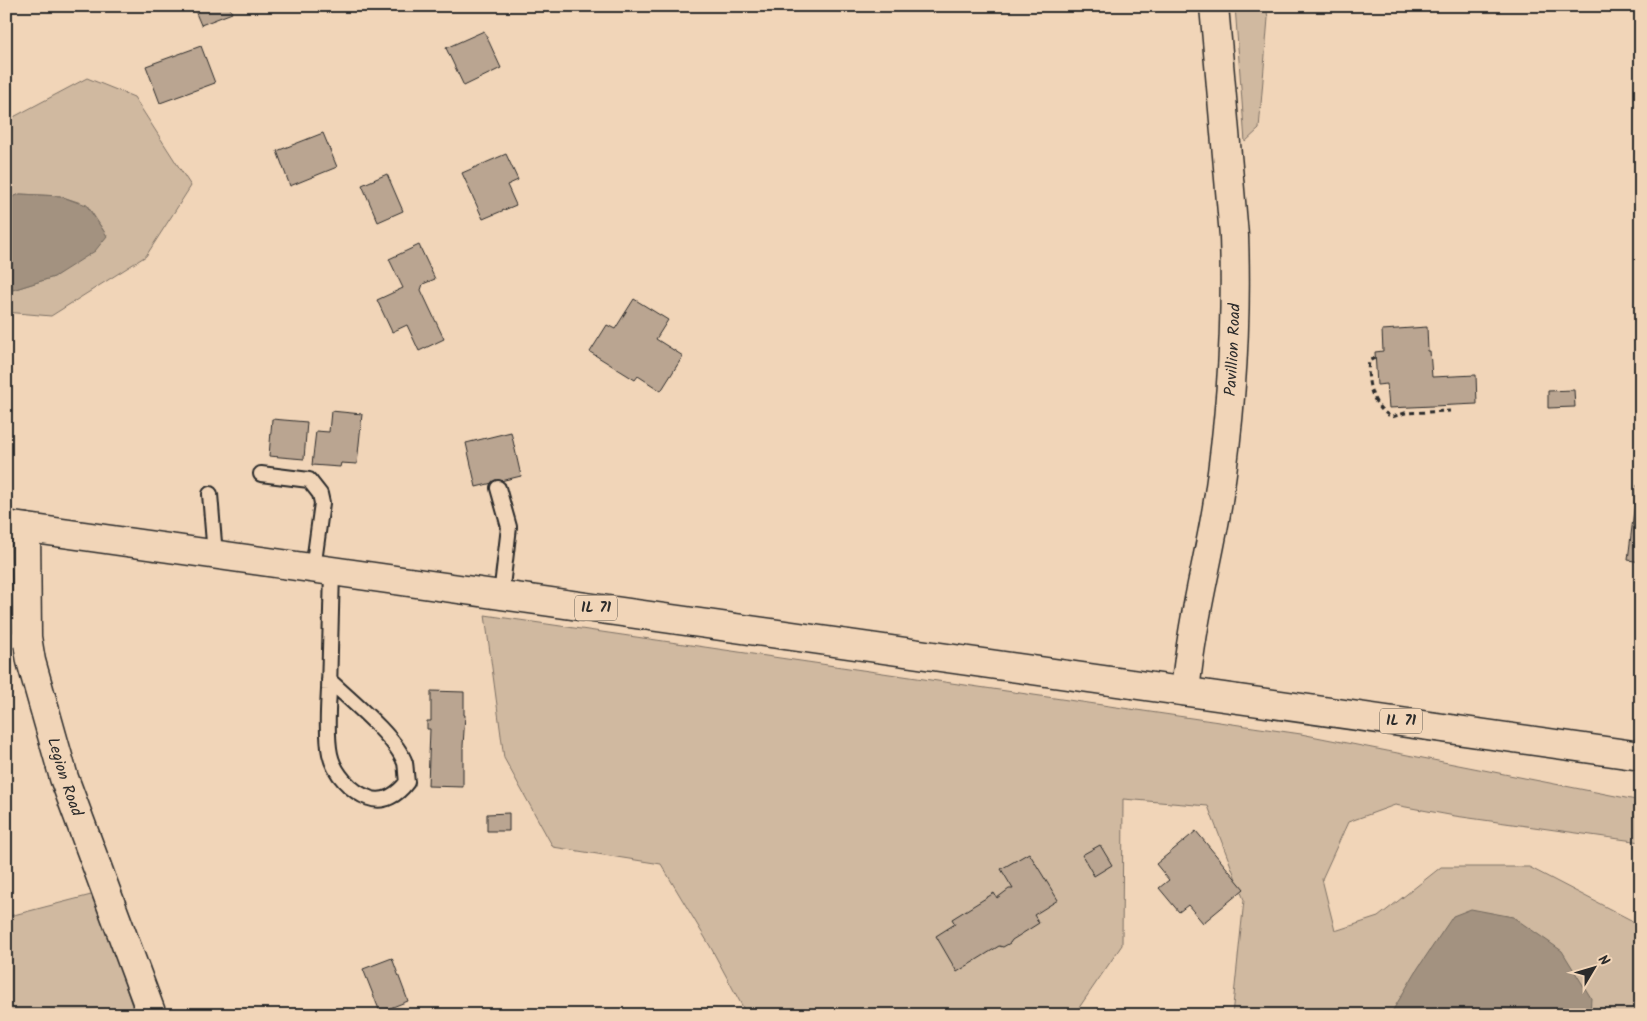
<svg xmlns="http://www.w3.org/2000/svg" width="1647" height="1021" viewBox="0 0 1647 1021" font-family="Kalam,sans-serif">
<rect width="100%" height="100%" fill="#f1d5b8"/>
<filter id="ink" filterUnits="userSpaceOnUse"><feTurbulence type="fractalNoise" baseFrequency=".02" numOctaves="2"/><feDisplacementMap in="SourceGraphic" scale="10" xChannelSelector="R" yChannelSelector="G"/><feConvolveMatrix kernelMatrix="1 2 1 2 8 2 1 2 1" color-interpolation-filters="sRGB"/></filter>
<g filter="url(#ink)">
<path fill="#d0b9a0" stroke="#7e7266" d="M1235,6H1266L1268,18L1259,129L1245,142Z
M87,78L134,97L191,186L146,256L51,316L6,312V292L54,277L107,236L87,205L60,196L20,194L6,200V121Z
M485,615L1301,734L1641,801V842L1455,816L1395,805L1348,822L1322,879L1335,931L1378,917L1441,867H1529L1631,920L1641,928V1015H1232L1244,900L1208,806L1123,799L1122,945L1074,1015H747L710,946L661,864L553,847L504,758Z
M95,894L135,1015H6V917Z"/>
<path fill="#a39280" stroke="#73695e" d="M20,194L60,196L87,206L107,236L95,251L54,277L6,292V200Z
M1471,909L1513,917L1562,951L1591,998L1590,1015H1390L1418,968L1453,916Z"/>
<path fill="#baa591" stroke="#2b2b2b" d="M193,6H229L232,13L201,25Z
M484,31L501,68L464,86L446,48Z
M201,46L215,83L160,103L146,66Z
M323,133L337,167L290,186L277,151Z
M506,154L518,180L507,185L516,205L483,219L462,173Z
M387,174L403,211L378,222L362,185Z
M419,245L435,279L423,284L421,290L444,339L419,351L407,325L392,332L377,300L403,288L389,259Z
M634,299L668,320L656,339L683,356L661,391L638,376L635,380L590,352L607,325L615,329Z
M1427,327L1428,351H1430L1432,377L1476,375L1477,404L1389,408L1387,384L1377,385L1375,352L1383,351L1382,330Z
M1574,390L1575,407L1548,408V391Z
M331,411L362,414L357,464L341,463L340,467L312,465L316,431L329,432Z
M272,419L307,422L304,459L269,456Z
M511,432L521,476L476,487L466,443Z
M1637,485L1641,486V562L1628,560Z
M431,691L464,692V715H465L463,746V787L428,786L430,729H427V721H431Z
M509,813V831H487V814Z
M1196,831L1244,889L1203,923L1188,905L1179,912L1159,888L1169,880L1156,864Z
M1100,845L1112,865L1094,876L1082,855Z
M1029,853L1058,900L1034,915L1039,923L1012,940L1010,943L1003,947L999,946L957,972L936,936L955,924L952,919L994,893L997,898L1009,889H1013L1001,869Z
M392,958L408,1001L380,1012L363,969Z"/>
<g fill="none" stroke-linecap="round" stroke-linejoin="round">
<defs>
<path id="service" d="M261,474L309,480L320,494L322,503L313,569
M498,488L509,527L501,595
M210,494L215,555
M6,641L27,637
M329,680C349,699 396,737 405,763C406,768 406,776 407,782C398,794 384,804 369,798C351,792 334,773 330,754C326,735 328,709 329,690C330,650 331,611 332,571"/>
<g id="minor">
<path id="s1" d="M26,528L27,637L31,661L64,778L152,1015"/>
<path id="s2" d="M1185,691C1187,674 1189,656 1192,639C1199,592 1211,547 1218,501C1231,414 1237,324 1234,236L1214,6"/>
</g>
<path id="primary" d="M6,525L1641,756"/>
</defs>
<use href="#service" stroke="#2b2b2b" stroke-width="18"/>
<use href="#minor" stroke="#2b2b2b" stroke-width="31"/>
<use href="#primary" stroke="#2b2b2b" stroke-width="31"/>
<path stroke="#2b2b2b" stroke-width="3" stroke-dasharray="5 4" stroke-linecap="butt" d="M1375,358L1369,361C1366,381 1372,408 1392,417L1405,413L1450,411"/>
<use href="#service" stroke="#f1d5b8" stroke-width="14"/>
<use href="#minor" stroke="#f1d5b8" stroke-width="28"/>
<use href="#primary" stroke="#f1d5b8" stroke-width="28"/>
</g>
</g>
<g text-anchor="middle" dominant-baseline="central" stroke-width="5" stroke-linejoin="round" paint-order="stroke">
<g fill="#f1d5b8" stroke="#665e55" stroke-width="1">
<rect x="575" y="595.5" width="42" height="25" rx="4"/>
<rect x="1380" y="708.5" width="42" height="25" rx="4"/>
</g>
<g font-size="15" font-weight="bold" fill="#2b2b2b">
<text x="596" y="608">IL 71</text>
<text x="1401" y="721">IL 71</text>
</g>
<g font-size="16" fill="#2b2b2b" stroke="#f1d5b8">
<text stroke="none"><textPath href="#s2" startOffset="345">Pavillion Road</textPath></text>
<text stroke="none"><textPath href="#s1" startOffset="254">Legion Road</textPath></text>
</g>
</g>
<rect width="1647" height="1021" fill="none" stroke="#f1d5b8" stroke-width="25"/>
<rect x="12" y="12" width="1622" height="996" fill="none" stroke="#2b2b2b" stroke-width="2" filter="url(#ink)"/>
<g transform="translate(1594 968) rotate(52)" stroke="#f1d5b8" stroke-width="4" paint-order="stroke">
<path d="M0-4L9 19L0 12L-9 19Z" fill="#2b2b2b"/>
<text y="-8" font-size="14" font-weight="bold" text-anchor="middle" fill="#2b2b2b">N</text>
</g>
</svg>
